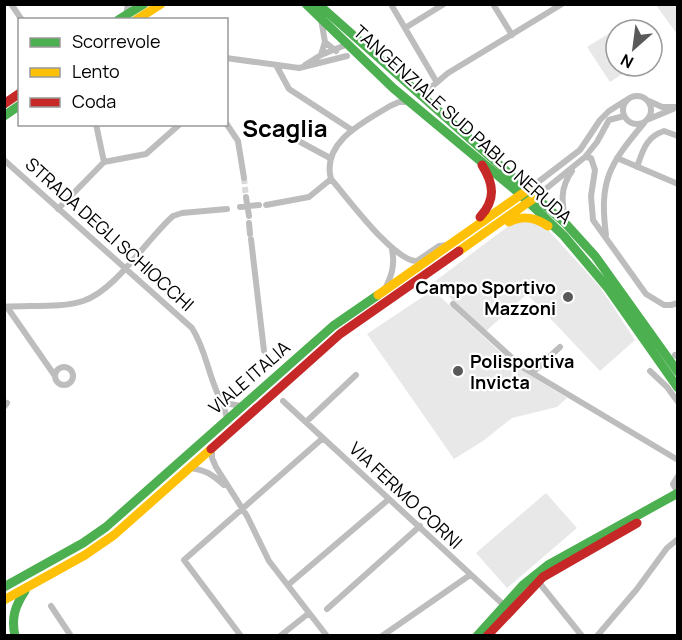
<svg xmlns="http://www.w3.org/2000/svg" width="682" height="640" viewBox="0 0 682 640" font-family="Manrope,sans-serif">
<rect width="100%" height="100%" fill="#fff"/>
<path fill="#e8e8e8" d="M656,5H677V34L674,30Z
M629,21L637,30H616V66H635L610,82L587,47Z
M531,220L544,226L551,233L600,287L635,340L600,371L527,294L485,332L434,282L507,227L514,223Z
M433,290L515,366L567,398L557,407L512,418L483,441L454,459L367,334Z
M546,493L577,528L507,588L476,553Z"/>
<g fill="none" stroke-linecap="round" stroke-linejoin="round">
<path stroke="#d9d9d9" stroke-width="6" stroke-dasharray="6 3" stroke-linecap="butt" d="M244,178L246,197"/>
<path stroke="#bdbdbd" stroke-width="6" d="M11,4L22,20
M493,4L512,35
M392,6L436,81
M126,16L128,4
M321,19L325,42L321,55
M405,28L444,4
M325,42L336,51
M226,58L299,68L347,56
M276,65L289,89L352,130
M305,65L321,55L348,44
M419,92L428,90L448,73L562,4
M623 110a14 14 0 1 1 28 0a14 14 0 1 1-28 0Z
M649,101L662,107H678
M408,102H399L390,106C364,122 321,142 331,179C347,197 394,262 417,261L439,246L447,245
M649,119L673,109
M226,123L238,141L244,178
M96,124L104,162
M280,131L330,158
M585,157L591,158L595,170L591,196L593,220L646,294L664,305H671L678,303
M617,158L678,184
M4,160L192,328C204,347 207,367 215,387C219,398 225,407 227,419
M637,167C643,150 646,137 664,131L678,136
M529,189L580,150L600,120L609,111L628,99
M537,196L585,157L597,142L609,120L624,116
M246,197L249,216
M266,205L309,197L331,179
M240,207L259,205
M58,209L104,162L146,154L180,124
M249,223L250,234
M566,224C562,203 559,189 572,171
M606,235C599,180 609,165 644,123
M251,239L264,351
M385,289C392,275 395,265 392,250
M453,304L522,367L678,460
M4,307C27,305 63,308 83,301C116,290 146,240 173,216L182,213L227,209
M7,307L55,376
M675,355L678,357
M55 376a9 9 0 1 1 18 0a9 9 0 1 1-18 0Z
M650,371L667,387L678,402
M532,373L560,347
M221,398L230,404L241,406
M283,401L507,608
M4,407L7,403
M306,422L356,375
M212,448V458L216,467L247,516L269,561L327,636
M188,468C204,469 212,474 224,485
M678,476L673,484L678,493
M537,580L582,636
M288,585L389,499
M51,606L71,636
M327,609L420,526
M241,636L184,560L323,438
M280,636L309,613
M382,636L470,575
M597,636L637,589L667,548L678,539"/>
<path stroke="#4caf50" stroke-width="9" d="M306,4L393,88L520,194L564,236L607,287L678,388
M318,4L566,224L595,256L678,372
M118,20L144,4
M4,116L20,105
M4,587L83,543L106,527L333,326L378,295
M15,636C11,618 15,606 25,591
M477,636L523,585L548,565L678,493"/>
<path stroke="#ffc107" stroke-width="9" d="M136,20L161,4
M509,222C523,215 535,217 548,226
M459,251L537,196
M378,295L529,189
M4,600L85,555L114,535L211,449"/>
<path stroke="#c62828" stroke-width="9" d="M4,104L20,93
M480,217C496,200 494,184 482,165
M211,449L340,334L459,251
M487,636L543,577L637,523"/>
</g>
<g fill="#595959" stroke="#fff" stroke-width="2">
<circle cx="568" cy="297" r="6"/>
<circle cx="458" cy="371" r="6"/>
</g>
<g text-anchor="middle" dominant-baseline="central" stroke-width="4.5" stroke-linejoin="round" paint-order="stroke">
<g font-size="18" fill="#000" stroke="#fff">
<text transform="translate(463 124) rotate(42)">TANGENZIALE SUD PABLO NERUDA</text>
<text transform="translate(110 234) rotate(42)">STRADA DEGLI SCHIOCCHI</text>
<text transform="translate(249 377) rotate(-41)">VIALE ITALIA</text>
<text transform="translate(406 495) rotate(43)">VIA FERMO CORNI</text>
</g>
<g font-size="18" font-weight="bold" fill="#000" stroke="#fff" text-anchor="end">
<text x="556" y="287">Campo Sportivo<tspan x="556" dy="21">Mazzoni</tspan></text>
<text x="470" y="361" text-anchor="start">Polisportiva<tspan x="470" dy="21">Invicta</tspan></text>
</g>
<g font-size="24" font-weight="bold" fill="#000" stroke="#fff">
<text x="285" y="127">Scaglia</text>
</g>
</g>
<rect width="682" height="640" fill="none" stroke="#000000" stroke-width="12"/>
<rect x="18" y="18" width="210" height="108" fill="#ffffff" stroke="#999999" stroke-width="1.5"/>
<rect x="30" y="38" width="30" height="9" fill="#4caf50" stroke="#999999" stroke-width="1.5"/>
<text x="72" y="48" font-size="18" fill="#000000">Scorrevole</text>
<rect x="30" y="68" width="30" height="9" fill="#ffc107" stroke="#999999" stroke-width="1.5"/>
<text x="72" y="78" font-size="18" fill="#000000">Lento</text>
<rect x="30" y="98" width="30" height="9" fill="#c62828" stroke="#999999" stroke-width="1.5"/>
<text x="72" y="108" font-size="18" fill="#000000">Coda</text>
<g transform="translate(634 48) rotate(208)"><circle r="28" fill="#ffffff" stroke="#999999" stroke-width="1.5"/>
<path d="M0-4.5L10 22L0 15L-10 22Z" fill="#595959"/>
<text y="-9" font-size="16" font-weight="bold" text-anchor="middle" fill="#000000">N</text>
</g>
</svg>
